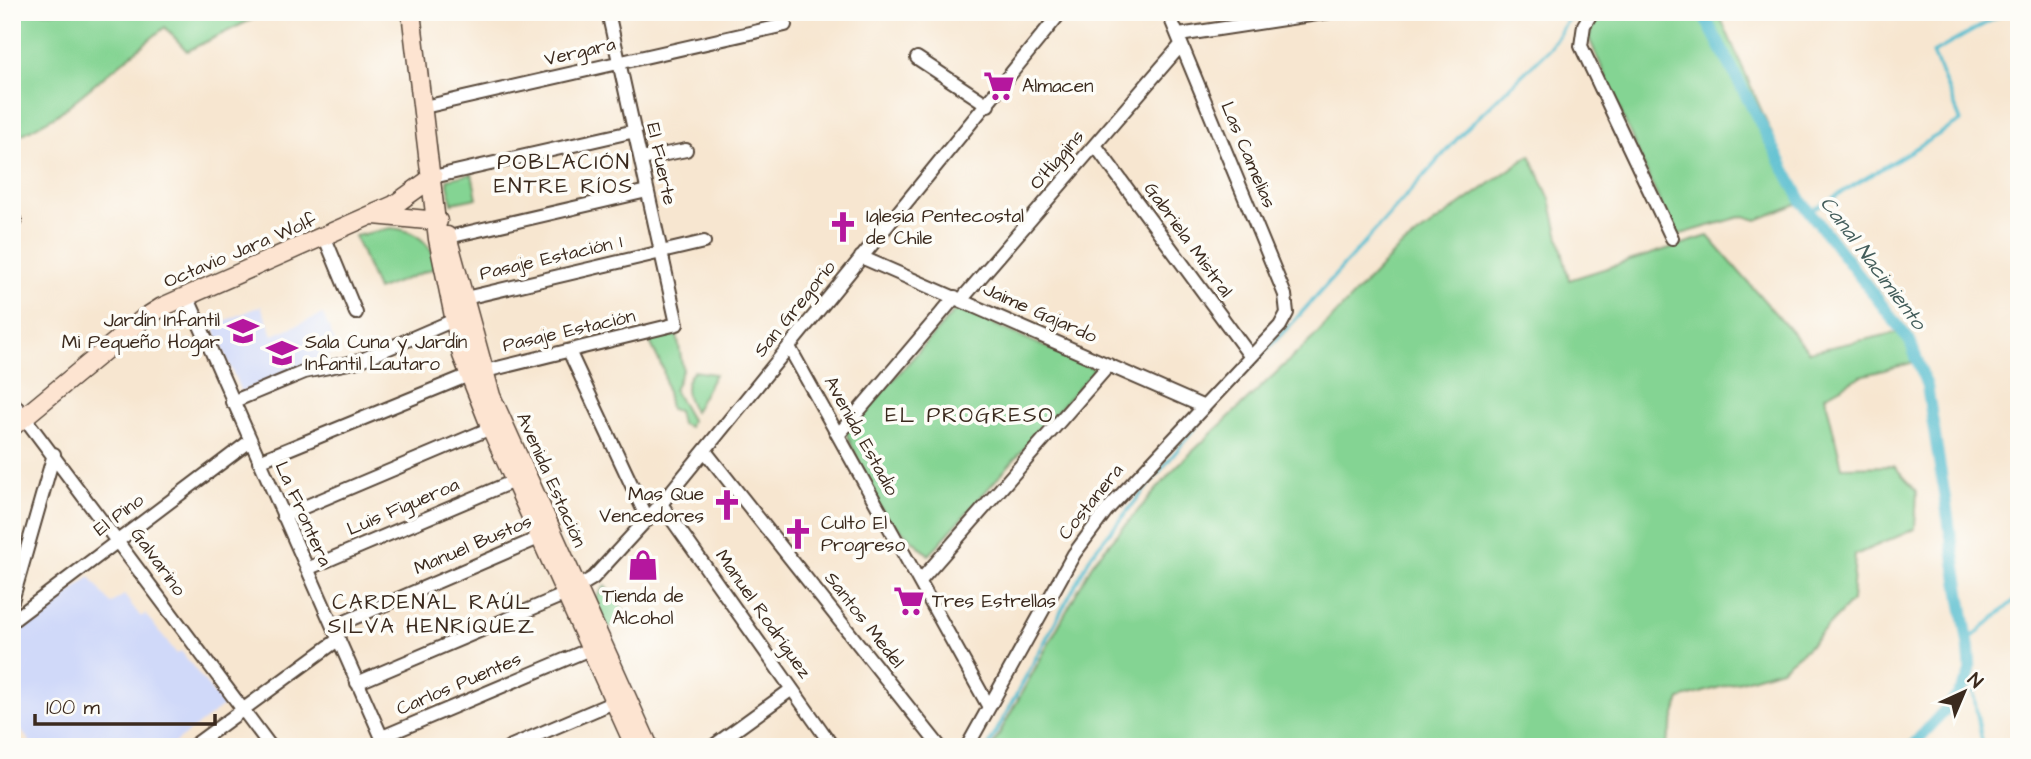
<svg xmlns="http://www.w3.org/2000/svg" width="2031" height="759" viewBox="0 0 2031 759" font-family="'Architects Daughter',sans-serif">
<rect width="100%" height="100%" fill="#fdfcf7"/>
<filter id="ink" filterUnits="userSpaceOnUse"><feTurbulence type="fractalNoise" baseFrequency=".0143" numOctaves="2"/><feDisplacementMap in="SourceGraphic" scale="14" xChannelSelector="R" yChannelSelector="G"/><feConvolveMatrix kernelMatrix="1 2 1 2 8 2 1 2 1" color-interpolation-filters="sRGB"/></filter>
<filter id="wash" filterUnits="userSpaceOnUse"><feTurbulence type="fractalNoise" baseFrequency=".00686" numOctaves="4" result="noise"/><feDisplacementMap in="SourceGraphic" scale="28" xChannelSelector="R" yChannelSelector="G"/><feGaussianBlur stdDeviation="1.57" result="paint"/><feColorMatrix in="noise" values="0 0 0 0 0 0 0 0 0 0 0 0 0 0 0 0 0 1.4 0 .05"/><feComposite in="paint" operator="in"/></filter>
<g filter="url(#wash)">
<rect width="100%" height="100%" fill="#f7e6d0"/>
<path fill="#d0d9f9" d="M261,306L273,335L323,314L339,351L241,392L213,326Z
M90,577L111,604L124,595L141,617L145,614L177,654L181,651L223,706L169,747H34L12,718L13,636Z"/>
<path fill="#84d493" stroke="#607f58" stroke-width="2" d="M12,12H267L187,51L165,27L57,115L12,140Z
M1597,12H1718L1802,202L1757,220L1744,216L1674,236L1589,38Z
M1530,155L1550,199L1569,280L1708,236L1809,352L1904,331L1915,362L1861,376L1825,396L1842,467L1894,466L1917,491L1915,529L1855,555L1852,601L1807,648L1781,669L1680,699L1665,747H992L1094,561L1176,467L1313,338L1398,249Z
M472,174L477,198L452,203L447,179Z
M391,228C417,230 429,243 440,266L377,290L355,236Z
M957,308L1095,369L929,555L884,515L846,433Z
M677,335L683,369L674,390L691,420L689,427L681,424L678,411L670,409L663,369L649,340Z
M694,371L715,374L694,412C686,397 681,384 694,371Z
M605,586L629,616L608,628L592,602Z"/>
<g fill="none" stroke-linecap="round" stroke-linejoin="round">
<path stroke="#51bbcd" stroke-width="3.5" d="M1809,212L1961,121L1933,53L2006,12
M1238,380L1295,320L1465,130L1550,48L1573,12
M1968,641L2019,596
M1970,674L1983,747
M988,747L1092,554L1220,398"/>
<path stroke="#51bbcd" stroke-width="12" d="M1702,12L1802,202L1910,341L1927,386L1969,649C1969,656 1971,664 1970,671C1967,694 1926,727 1912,747"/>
</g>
</g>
<g filter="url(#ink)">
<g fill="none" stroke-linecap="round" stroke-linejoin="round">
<defs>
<path id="street" d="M1592,12L1584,25L1581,46L1672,238
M1179,35L1330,12
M917,58L988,105
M424,107L785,25
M1095,145L1251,357
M641,159L686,150
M433,177L635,131
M12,223L15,221
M325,238L356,313
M440,239L647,191
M861,257L1202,406
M187,296L386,747
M457,300L704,242
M961,300L1181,45
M789,347L989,707
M569,351L648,520
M12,401L271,747
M232,402L304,372L359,361L454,320
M839,434L955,297
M705,451L940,747
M259,461L469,375L677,324L608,12
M661,504L833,747
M283,516L491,428
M307,569L514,481
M920,581L1109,365
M12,601L54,454
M12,621L250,441
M333,627L548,534
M357,683L566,594L593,578L661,504L1061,12
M382,737L590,649
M12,743L15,747
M192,747L339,639
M509,747L614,702
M712,747L792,689
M967,747L1074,554L1106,511L1280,326L1287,313L1285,295L1168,12"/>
<path id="secondary" d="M411,12L438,239L462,355L491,428L635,747
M374,215L438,221
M447,236L491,396L649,747
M12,427L143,319L162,307L394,205L433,177"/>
</defs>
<use href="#street" stroke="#574639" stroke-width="16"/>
<use href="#secondary" stroke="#574639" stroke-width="21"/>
<use href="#street" stroke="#fff" stroke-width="12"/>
<use href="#secondary" stroke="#fde4d1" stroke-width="18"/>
</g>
</g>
<defs>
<symbol id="supermarket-bare" viewBox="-9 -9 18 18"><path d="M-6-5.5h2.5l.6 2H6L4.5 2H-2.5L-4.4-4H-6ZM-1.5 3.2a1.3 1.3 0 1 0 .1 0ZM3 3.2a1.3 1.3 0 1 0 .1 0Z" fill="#b5179e" stroke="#fdfcf7" stroke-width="2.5" paint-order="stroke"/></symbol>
<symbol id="church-bare" viewBox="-9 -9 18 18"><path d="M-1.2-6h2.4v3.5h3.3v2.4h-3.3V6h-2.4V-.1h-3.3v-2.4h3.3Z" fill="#b5179e" stroke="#fdfcf7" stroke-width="2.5" paint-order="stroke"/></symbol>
<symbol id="school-bare" viewBox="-9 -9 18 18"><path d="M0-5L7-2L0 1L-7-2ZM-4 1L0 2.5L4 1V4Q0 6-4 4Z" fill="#b5179e" stroke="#fdfcf7" stroke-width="2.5" paint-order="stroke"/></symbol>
<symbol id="shop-bare" viewBox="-9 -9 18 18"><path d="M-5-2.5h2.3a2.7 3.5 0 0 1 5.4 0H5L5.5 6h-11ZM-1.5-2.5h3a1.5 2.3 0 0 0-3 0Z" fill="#b5179e" stroke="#fdfcf7" stroke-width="2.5" paint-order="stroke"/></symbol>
</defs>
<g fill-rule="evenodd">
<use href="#supermarket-bare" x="977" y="64" width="44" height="44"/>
<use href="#church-bare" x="821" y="205" width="44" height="44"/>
<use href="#school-bare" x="221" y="309" width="44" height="44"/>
<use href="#school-bare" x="260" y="331" width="44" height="44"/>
<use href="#church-bare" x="705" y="483" width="44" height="44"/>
<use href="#church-bare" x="776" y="512" width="44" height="44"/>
<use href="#shop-bare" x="621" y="543" width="44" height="44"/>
<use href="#supermarket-bare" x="887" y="579" width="44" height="44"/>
</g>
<g text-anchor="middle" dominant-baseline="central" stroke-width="7" stroke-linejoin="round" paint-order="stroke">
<g font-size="19" fill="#3b2a1e" stroke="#fdfcf7">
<text transform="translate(580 52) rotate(-13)">Vergara</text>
<text transform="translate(1248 155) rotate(67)">Las Camelias</text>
<text transform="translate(1057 160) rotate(-49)">O'Higgins</text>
<text transform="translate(661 164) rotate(78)">El Fuerte</text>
<text transform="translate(1188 240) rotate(54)">Gabriela Mistral</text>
<text transform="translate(240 251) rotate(-23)">Octavio Jara Wolf</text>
<text transform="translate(551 258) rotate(-13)">Pasaje Estación 1</text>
<text transform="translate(795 309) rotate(-51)">San Gregorio</text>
<text transform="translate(1040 313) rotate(24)">Jaime Gajardo</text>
<text transform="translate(569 331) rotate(-13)">Pasaje Estación</text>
<text transform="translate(861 436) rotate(61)">Avenida Estadio</text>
<text transform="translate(551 480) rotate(66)">Avenida Estación</text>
<text transform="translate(1091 502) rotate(-51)">Costanera</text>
<text transform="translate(403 507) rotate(-23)">Luis Figueroa</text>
<text transform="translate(303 514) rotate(66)">La Frontera</text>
<text transform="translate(119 515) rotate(-37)">El Pino</text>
<text transform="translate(473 545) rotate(-23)">Manuel Bustos</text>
<text transform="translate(158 562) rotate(54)">Galvarino</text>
<text transform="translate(763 614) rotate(55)">Manuel Rodríguez</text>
<text transform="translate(864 620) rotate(52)">Santos Medel</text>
<text transform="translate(459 684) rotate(-23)">Carlos Puentes</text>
</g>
<g font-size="19" fill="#3b2a1e" stroke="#fdfcf7" text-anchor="start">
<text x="1022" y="86">Almacen</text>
<text x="866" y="216">Iglesia Pentecostal<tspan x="866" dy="22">de Chile</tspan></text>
<text x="220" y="320" text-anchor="end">Jardín Infantil<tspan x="220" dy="22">Mi Pequeño Hogar</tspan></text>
<text x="305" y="342">Sala Cuna y Jardín<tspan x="305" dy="22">Infantil Lautaro</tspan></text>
<text x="704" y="494" text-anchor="end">Mas Que<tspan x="704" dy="22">Vencedores</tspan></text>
<text x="821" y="523">Culto El<tspan x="821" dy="22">Progreso</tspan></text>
<text x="643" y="596" text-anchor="middle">Tienda de<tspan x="643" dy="22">Alcohol</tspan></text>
<text x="932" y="601">Tres Estrellas</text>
</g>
<g font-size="21" letter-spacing="2" fill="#3b2a1e" stroke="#fdfcf7">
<text x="564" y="162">POBLACIÓN<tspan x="564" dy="24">ENTRE RÍOS</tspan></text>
<text x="970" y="415">EL PROGRESO</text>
<text x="432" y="602">CARDENAL RAÚL<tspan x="432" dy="24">SILVA HENRÍQUEZ</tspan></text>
</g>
<g font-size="21" font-style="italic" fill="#435d5b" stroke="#fdfcf7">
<text transform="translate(1873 263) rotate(53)">Canal Nacimiento</text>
</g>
</g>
<rect width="2031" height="759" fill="none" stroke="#fdfcf7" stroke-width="42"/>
<g transform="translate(1964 692) rotate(44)" stroke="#fdfcf7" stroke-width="5" paint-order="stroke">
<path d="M0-5L12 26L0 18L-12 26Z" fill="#3b2a1e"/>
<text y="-10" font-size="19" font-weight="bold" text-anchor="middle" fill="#3b2a1e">N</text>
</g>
<path d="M35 714v10h180v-10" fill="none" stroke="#3b2a1e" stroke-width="3.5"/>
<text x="46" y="714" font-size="21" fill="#3b2a1e" stroke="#fdfcf7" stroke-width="5" paint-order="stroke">100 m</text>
</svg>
